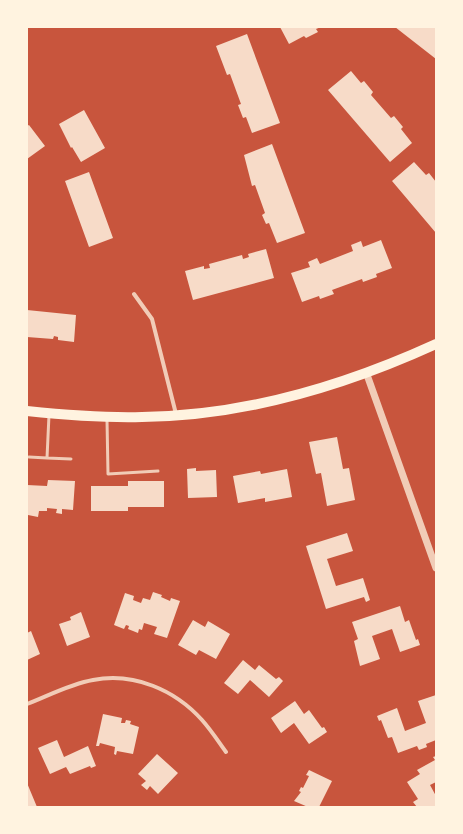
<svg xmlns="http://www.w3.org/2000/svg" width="463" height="834" viewBox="0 0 463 834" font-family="'PT Sans',sans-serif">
<rect width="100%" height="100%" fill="#c8553d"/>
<path fill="#f7dbc8" d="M280,27H321L316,29L318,32L306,38L304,36L289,44Z
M395,27H436V59Z
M247,34L280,123L252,133L246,117L243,118L238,105L241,104L230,74L227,75L216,46Z
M351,71L361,83L364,81L373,92L371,95L391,118L394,116L403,127L401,129L412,143L390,162L328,90Z
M84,110L105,148L81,162L72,147L71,148L59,124Z
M29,125L45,146L27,159V126Z
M272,144L305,233L277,243L269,223L266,224L262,215L265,213L255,185L252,186L244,155Z
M414,162L426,175L429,173L436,182V233L392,181Z
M89,172L113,238L89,247L65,181Z
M381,240L392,268L376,274L377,277L363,282L362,279L332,290L334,294L320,299L319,296L302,302L291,273L310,267L308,262L317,258L320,264L353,251L351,245L361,241L363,247Z
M266,249L274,278L193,300L185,271L204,266V269L210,268L209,264L242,255L243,259L249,257L248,254Z
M27,310L76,315L74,342L58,340V337L54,336L53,339L27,337Z
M337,437L343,469L349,468L355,500L327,506L321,473L316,474L309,442Z
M196,468V471L216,470L217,497L188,498L187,469Z
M287,469L292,497L265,502V498L238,503L233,476L260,471L261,474Z
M48,480L75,481L73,510L62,509V514L56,513L57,509L47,508V511H39L38,517L28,515L27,485L47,486Z
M128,481H164V507H128V511H91V486H128Z
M347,533L353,551L327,559L336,586L363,578L370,600L366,602L364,597L326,609L306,546Z
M153,592L162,595L161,597L170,601L171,598L180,601L167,638L154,634L157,627L144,623L142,630L139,629L138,633L128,629L129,626L126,625L124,629L114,625L125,593L134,596L133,600L141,603L143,598L150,600Z
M400,606L405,622L409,620L416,640L418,639L420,645L400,652L392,629L372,636L380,659L360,666L354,641L358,639L352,622Z
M81,612L90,637L67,646L59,624L71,620L70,617Z
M193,620L205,627L208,621L230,634L216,659L199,650L196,655L178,645Z
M31,631L40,654L27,660V633Z
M243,660L255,670L259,665L276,679L279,677L283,681L269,697L250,680L238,694L224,683Z
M436,695V740L426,744L427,747L419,750L417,746L398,753L392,737L388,738L381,720L379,721L377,716L397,708L405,731L426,723L418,701Z
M295,701L304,714L309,710L322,728L324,727L327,732L309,744L294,723L281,733L271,718Z
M103,714L122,718L121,723H125L126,720L131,721L130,724L139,727L133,754L117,751L116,755L114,754L115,747L100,743L99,746H96Z
M57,740L64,757L88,746L96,766L91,768L90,766L70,774L66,767L50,774L38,748Z
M157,754L178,773L158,794L150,786L147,790L141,785L146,781L138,774Z
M436,756V782L430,785L436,796V807H417L413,802L418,799L407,782L420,774L417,770L435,760L433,757Z
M309,770L332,781L319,807H308L294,801L301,792L299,791L301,787L303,788L309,776L306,775Z
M27,783L37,807H27Z"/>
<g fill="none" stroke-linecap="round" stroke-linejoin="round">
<path stroke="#f1ccb7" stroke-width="3" d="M49,415L47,458L71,459
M107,420L108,474L158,471
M29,457L47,458"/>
<path stroke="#f1ccb7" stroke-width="4" d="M134,294L152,319L176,414
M27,704C48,696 70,684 93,680C134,672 175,690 202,720C211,730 218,741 226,752"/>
<path stroke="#f1ccb7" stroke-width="7" d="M366,372L436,568"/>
<path stroke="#fff3e0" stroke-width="10" d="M27,411C65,415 104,418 142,417C243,416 344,386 436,344"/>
</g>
<rect width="463" height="834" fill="none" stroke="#fff3e0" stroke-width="56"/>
</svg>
